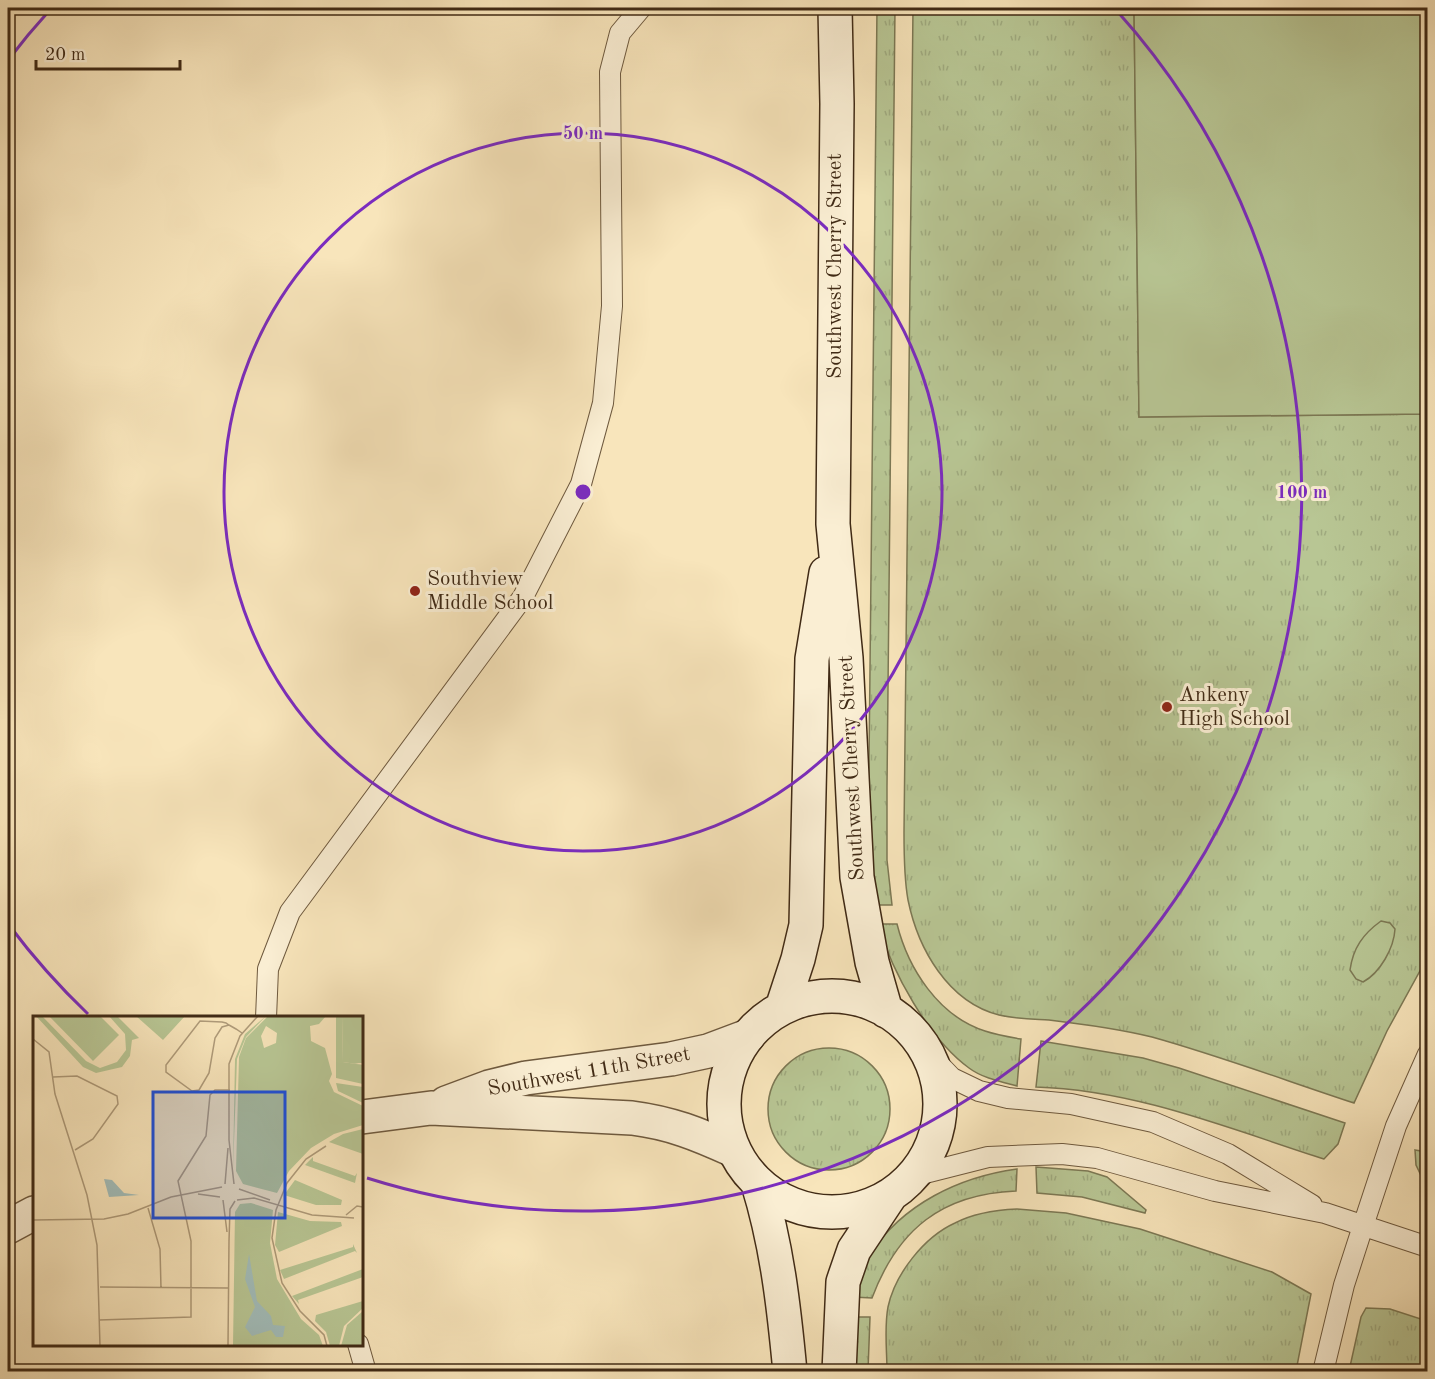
<svg xmlns="http://www.w3.org/2000/svg" width="1435" height="1379" viewBox="0 0 1435 1379" font-family="'Old Standard TT',serif">
<defs>
<pattern id="grass-tufts" width="24" height="20" patternUnits="userSpaceOnUse" patternTransform="scale(1.5)"><rect width="24" height="20" fill="#b8c694"/><path d="M3 7l-1-3M5 7V3M7 7l1-3M15 17l-1-3M17 17v-4M19 17l1-3" fill="none" stroke="#9faa7f"/></pattern>
</defs>
<rect width="100%" height="100%" fill="#f8e5bb"/>
<filter id="stains"><feTurbulence type="fractalNoise" baseFrequency=".00333" numOctaves="4"/><feColorMatrix values="0 0 0 0 .2 0 0 0 0 .09 0 0 0 0 .02 0 0 0 .5 -.17"/></filter>
<radialGradient id="worn" r=".72"><stop offset=".6" stop-color="#630" stop-opacity="0"/><stop offset="1" stop-color="#630" stop-opacity=".3"/></radialGradient>
<path fill="url(#grass-tufts)" stroke="#7c7854" stroke-width="1.5" d="M877,8H895L887,786V860L892,905H873L868,858Z
M913,8H1134L1139,417L1427,414V958L1387,1031L1354,1103C1287,1081 1220,1056 1152,1037C1119,1029 1083,1024 1049,1020C1032,1019 1016,1019 999,1015C948,1002 918,949 908,900C904,878 904,855 904,833Z
M878,924H897C908,968 938,1016 985,1031C997,1035 1009,1037 1021,1039L1017,1086C1002,1082 982,1078 969,1068C928,1038 892,972 878,924Z
M1041,1041L1143,1058L1179,1068L1345,1123L1338,1144L1324,1159C1230,1129 1136,1090 1036,1087Z
M768 1109a61 61 0 1 1 122 0a61 61 0 1 1-122 0Z
M1415,1150L1427,1152V1188L1416,1165Z
M1036,1167L1088,1171L1107,1177L1146,1210L1145,1213L1082,1197L1037,1193Z
M1017,1169L1016,1191C942,1194 898,1229 872,1298L853,1297C858,1284 862,1267 870,1254C903,1204 959,1177 1017,1169Z
M1017,1209L1066,1213L1140,1229L1272,1272L1311,1294L1296,1371H887C887,1351 884,1328 888,1307C895,1274 924,1237 955,1223C974,1213 995,1210 1017,1209Z
M1366,1308L1390,1309L1427,1321V1371H1349L1361,1317Z
M851,1317H870L868,1371L850,1372Z"/>
<path fill="#b8c694" stroke="#7c7854" stroke-width="1.5" d="M1134,8H1427V414L1139,417Z
M1381,921L1390,923L1395,929C1394,948 1380,973 1363,982L1356,979L1350,970C1353,948 1363,934 1381,921Z"/>
<g fill="none" stroke-linecap="round" stroke-linejoin="round">
<defs>
<path id="lane" d="M266,1018L268,969L290,912L523,597L581,484L603,403L612,306L610,72L620,33L641,8
M927,1052L952,1078L979,1091L1008,1098L1071,1104L1153,1122L1228,1154L1312,1205
M913,1176L988,1157L1062,1154L1097,1158L1215,1191L1325,1213L1428,1247
M358,1344L366,1372
M1323,1372L1344,1285L1363,1226L1396,1126L1428,1054"/>
<path id="street" d="M446,1103L489,1087L526,1078L671,1059L708,1051L748,1036
M362,1117L431,1108L632,1118C671,1123 698,1134 733,1150
M8,1227L34,1213"/>
<path id="secondary" d="M835,8L837,104L833,524L846,658L857,877L872,962L886,1011
M724 1104a108 108 0 1 1 216 0a108 108 0 1 1-216 0Z
M782,1008L798,959L806,925L812,659L826,573
M758,1184C777,1245 784,1308 790,1372
M839,1372L843,1282L854,1250L890,1196"/>
</defs>
<use href="#lane" stroke="#6e593e" stroke-width="22"/>
<use href="#street" stroke="#6e593e" stroke-width="36"/>
<use href="#secondary" stroke="#402a15" stroke-width="36"/>
<use href="#lane" stroke="#faeed3" stroke-width="20"/>
<use href="#street" stroke="#faeed3" stroke-width="33"/>
<use href="#secondary" stroke="#faeed3" stroke-width="33"/>
</g>
<g fill="none" stroke="#7b2cbf" stroke-width="3">
<circle cx="583" cy="492" r="359"/>
<path d="M88 1014A719 719 0 0 1 9 925M9 59A719 719 0 0 1 49 11M1117 11A719 719 0 0 1 367 1178"/>
</g>
<g fill="#8f2418" stroke="#faeed3" stroke-width="2">
<circle cx="415" cy="591" r="6"/>
<circle cx="1167" cy="707" r="6"/>
</g>
<g text-anchor="middle" dominant-baseline="central" stroke-width="6" stroke-linejoin="round" paint-order="stroke">
<g font-size="21" fill="#402a15" stroke="#faeed3">
<text transform="translate(835 266) rotate(-90)">Southwest Cherry Street</text>
<text transform="translate(852 768) rotate(-93)">Southwest Cherry Street</text>
<text transform="translate(589 1072) rotate(-10)">Southwest 11th Street</text>
</g>
<g font-size="21" fill="#402a15" stroke="#faeed3" text-anchor="start">
<text x="427" y="579">Southview<tspan x="427" dy="24">Middle School</tspan></text>
<text x="1179" y="695">Ankeny<tspan x="1179" dy="24">High School</tspan></text>
</g>
</g>
<g transform="translate(33 1016)">
<rect width="330" height="330" fill="#f8e5bb"/>
<path d="M233,0L213,21L204,43L200,154L202,43L212,18ZM235,0H293L286,8L277,10L278,25L292,32L299,58L296,65L301,76L330,90V109L301,118L278,132L256,155L244,177L210,168L203,155L206,41L213,22ZM233,10L244,17L243,27L231,32L228,20ZM309,0H317V46L330,49L310,46ZM303,67L330,71V87L305,75ZM330,113V138L296,126L310,118ZM280,141V145L322,160L324,157L322,167L272,149ZM262,164L309,184L308,189H283L251,179ZM218,187L240,194L237,227L244,263L268,303L286,319L290,330H200L202,196L207,188ZM245,196L277,205L308,206L309,210L246,236L242,229ZM320,228L324,237L322,235L251,263L247,254L320,231ZM330,253V261L265,284L266,288L259,280ZM330,285V292L311,310L306,330H297L293,316L282,305L283,299ZM330,295V330H308L314,309Z" fill="#b8c694" fill-rule="evenodd"/>
<path d="M3,0H9L53,45L67,52L84,46L93,34L92,18L76,0H84L106,22L99,24L97,40L89,51L63,57L50,51ZM16,0H67L86,19L60,45ZM103,0H152L130,24ZM303,0H309L310,46L330,49V68L303,62ZM317,0H330V47H317ZM224,41H270V95L278,83L291,80L302,104L277,111L271,100L270,113L225,114Z" fill="#b8c694"/>
<path d="M71,163L79,164L91,177L106,179L76,181ZM216,238L224,285L238,300L240,309L252,310L250,321H243L238,314L219,320L212,311L222,291L212,263Z" fill="#a2bdba"/>
<path fill="none" stroke="#ae9a79" stroke-width="1.5" d="M196,9L189,11L182,22L176,57L166,74L159,75L133,56V49L167,5L189,6L193,7L196,9L203,13L209,17M0,23L16,36L22,78L54,179L64,229L67,330M20,61L44,60L84,80L85,88L60,123L42,134M293,130L273,143L254,167L243,194L239,222L249,267L267,295L291,319L294,330M192,168L195,132M201,168L196,124V48L207,20L225,0M206,173L237,184M165,178L187,181M190,184L194,216M204,184L221,182L279,199L321,202M115,192L127,233L128,272M313,199L324,190L330,191M0,204L71,203L95,198L138,181L189,171M67,271L195,272M66,304L158,301V225L145,165L173,120L177,79L182,74H197M195,330L196,225L197,193L202,185"/>
<path fill="#1d4ed8" fill-opacity="0.15" stroke="#1d4ed8" stroke-width="3" d="M120,76H252V202H120Z"/>
<rect width="330" height="330" fill="none" stroke="#402a15" stroke-width="3"/>
</g>
<circle cx="583" cy="492" r="9" fill="#7b2cbf" stroke="#faeed3" stroke-width="3"/>
<g font-size="18" text-anchor="middle" font-weight="bold" fill="#7b2cbf" stroke="#faeed3" stroke-width="6" stroke-linejoin="round" paint-order="stroke">
<text x="583" y="139">50 m</text>
<text x="1302" y="498">100 m</text>
</g>
<rect width="1435" height="1379" fill="none" stroke="#f8e5bb" stroke-width="30"/>
<rect x="9" y="9" width="1417" height="1361" fill="none" stroke="#402a15" stroke-width="3"/>
<rect x="15" y="15" width="1405" height="1349" fill="none" stroke="#402a15" stroke-width="1.5"/>
<path d="M36 60v9h144v-9" fill="none" stroke="#402a15" stroke-width="3"/>
<text x="45" y="60" font-size="18" fill="#402a15" stroke="#faeed3" stroke-width="4.5" paint-order="stroke">20 m</text>
<rect width="100%" height="100%" filter="url(#stains)"/>
<rect width="100%" height="100%" fill="url(#worn)"/>
</svg>
